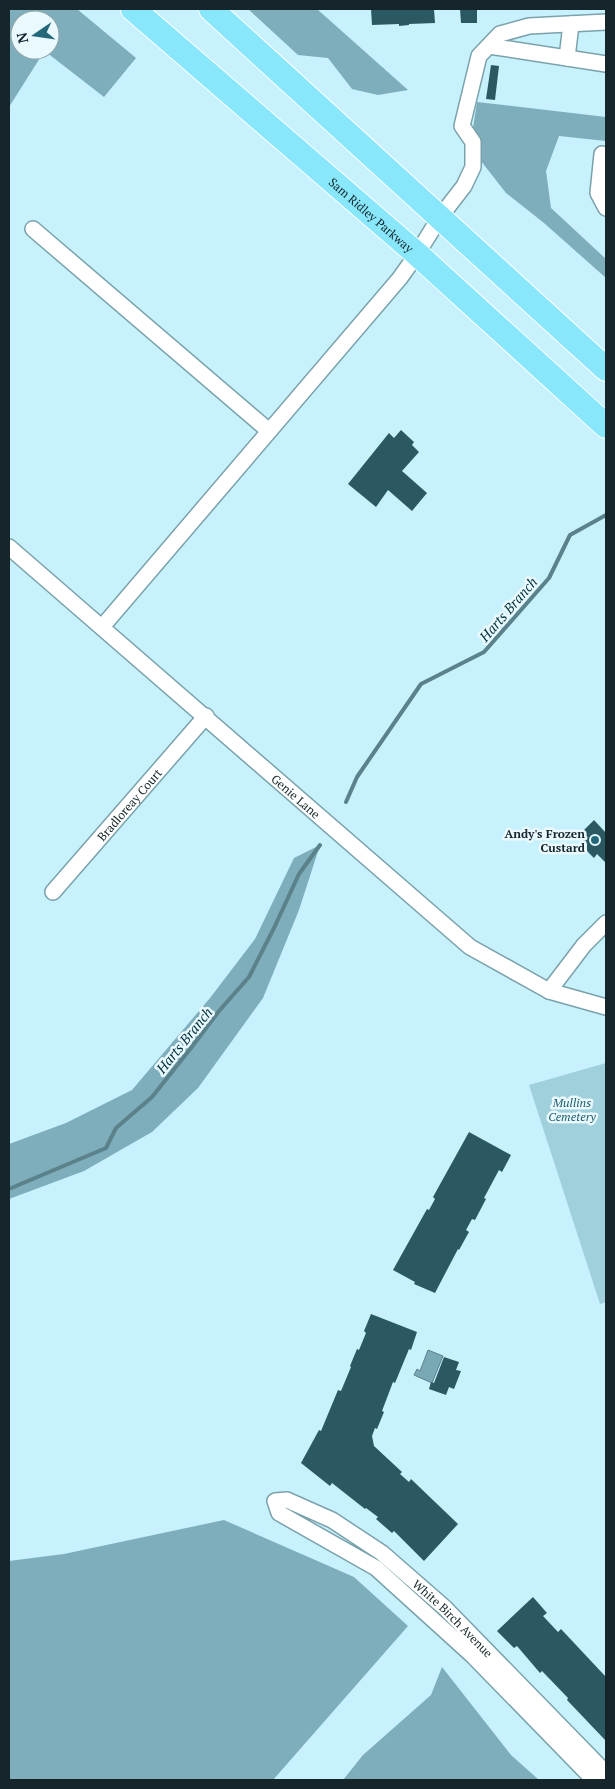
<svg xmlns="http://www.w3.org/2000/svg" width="615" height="1789" viewBox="0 0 615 1789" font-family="'PT Serif',serif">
<rect width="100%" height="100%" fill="#c7f1fc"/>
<path fill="#9fd0dc" d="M606,1063V1302L600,1304L529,1085Z"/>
<path fill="#7eaebb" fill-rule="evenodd" d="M9,9H77L136,58L104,97L46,52L40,58L9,107ZM20,20H50V50H20Z
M248,9H317L408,90L378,95L352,89L328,58L298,55Z
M477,102L606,117V141L559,136L546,171L551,208L606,259V278L544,223L506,193L470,147Z
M320,845L299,910L263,998L198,1088L152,1132L84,1171L9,1199V1144L66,1123L132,1090L210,998L255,939L294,858Z
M224,1520L354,1577L408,1626L273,1780H9V1561L64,1554Z
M442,1667L511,1755L539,1780H343L363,1755L431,1695Z"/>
<path fill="#79a9b5" stroke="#5b818b" d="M428,1350L443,1356L432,1383L414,1375L417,1369L420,1371Z"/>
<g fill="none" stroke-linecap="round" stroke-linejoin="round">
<path stroke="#5b818b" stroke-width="4" d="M346,802L357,777L421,684L484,652L549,578L570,535L606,515
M9,1189L106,1148L116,1128L152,1097L191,1048L219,1011L249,977L274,928L299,874L320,845"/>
</g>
<path fill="#2a5964" d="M371,9H434L435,23L409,24V25L399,26V24L372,25Z
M460,9H477V23H461Z
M491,65L499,66L495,100L486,99Z
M401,430L414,442L412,445L419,452L402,471L427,493L412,511L388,490L376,507L348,484L389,433L394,438Z
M594,820L606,833V863L597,854L594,858L587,851V844L579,835Z
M469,1132L511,1155L502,1172L499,1170L484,1198L486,1199L475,1220L472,1219L466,1230L469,1232L459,1250L458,1249L435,1293L414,1284L415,1282L393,1270L427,1209L429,1210L435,1199L433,1197Z
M371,1314L417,1332L411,1350L409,1349L395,1383L393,1382L382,1411L384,1412L377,1429L375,1428L372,1436L374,1446L402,1472L400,1474L409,1482L411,1479L458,1524L424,1561L394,1531L392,1533L376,1519L378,1517L366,1508L365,1509L332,1483L330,1486L301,1463L319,1430L321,1431L338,1390L341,1391L351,1367L350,1366L357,1349L359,1350L366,1333L364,1331Z
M444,1357L459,1362L456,1370L461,1371L454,1389L449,1387L446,1395L429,1389L431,1382L434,1383Z
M533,1597L547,1613L543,1616L558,1632L561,1629L606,1677V1741L567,1700L568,1698L542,1671L540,1673L517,1646L514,1648L497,1631Z"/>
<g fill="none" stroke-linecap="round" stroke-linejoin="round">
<defs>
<g id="street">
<path d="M489,46L606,64"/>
<path d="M567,58L571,24"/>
<path d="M602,154L598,193L606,208"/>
<path d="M33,229L269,431"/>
<path id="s1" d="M9,547L470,947L549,991L606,1007"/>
<path d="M102,627L400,278L417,254L440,217L464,186L473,167V142L462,126L479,56L500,34L529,26L606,22"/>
<path id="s2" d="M53,892L206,716"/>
<path d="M549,991L584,945L606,923"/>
<path id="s3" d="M594,1780L472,1655L376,1568L279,1513L275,1501L287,1500L332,1520L382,1553L445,1608L606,1773"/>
</g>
<g id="primary">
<path id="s4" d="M133,9L417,254L606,426"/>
<path d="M211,9L606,369"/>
</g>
</defs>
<use href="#street" stroke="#7aa2ac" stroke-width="18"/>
<use href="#primary" stroke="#fff" stroke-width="26"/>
<use href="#street" stroke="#fff" stroke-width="15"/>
<use href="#primary" stroke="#88e7fb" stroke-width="24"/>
</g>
<circle fill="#236979" stroke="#e9f9fe" stroke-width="2" cx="595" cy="840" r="5"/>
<g text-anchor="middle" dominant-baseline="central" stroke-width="5" stroke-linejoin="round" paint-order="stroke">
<g font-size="12" fill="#152529" stroke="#e9f9fe">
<text stroke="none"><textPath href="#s4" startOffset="315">Sam Ridley Parkway</textPath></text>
<text stroke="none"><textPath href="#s1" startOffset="380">Genie Lane</textPath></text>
<text stroke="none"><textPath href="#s2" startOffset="116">Bradloreay Court</textPath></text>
<text stroke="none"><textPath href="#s3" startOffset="646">White Birch Avenue</textPath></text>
</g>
<g font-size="12" font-weight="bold" fill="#152529" stroke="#e9f9fe" text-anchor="end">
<text x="585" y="833">Andy's Frozen<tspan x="585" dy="14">Custard</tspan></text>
</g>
<g font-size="12" font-style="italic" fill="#1d5d6c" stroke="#e9f9fe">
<text x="572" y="1102">Mullins<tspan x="572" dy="14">Cemetery</tspan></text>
</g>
<g font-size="14" font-style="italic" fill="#01313b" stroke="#e9f9fe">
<text transform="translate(508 609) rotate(-49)">Harts Branch</text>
<text transform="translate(184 1040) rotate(-51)">Harts Branch</text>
</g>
</g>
<rect width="615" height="1789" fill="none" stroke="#152529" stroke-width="20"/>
<g transform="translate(35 35) rotate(257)"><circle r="24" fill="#e9f9fe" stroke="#94a4a9"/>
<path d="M0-4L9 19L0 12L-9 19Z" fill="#236979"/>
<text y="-8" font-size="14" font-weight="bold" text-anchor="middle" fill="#152529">N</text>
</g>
</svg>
